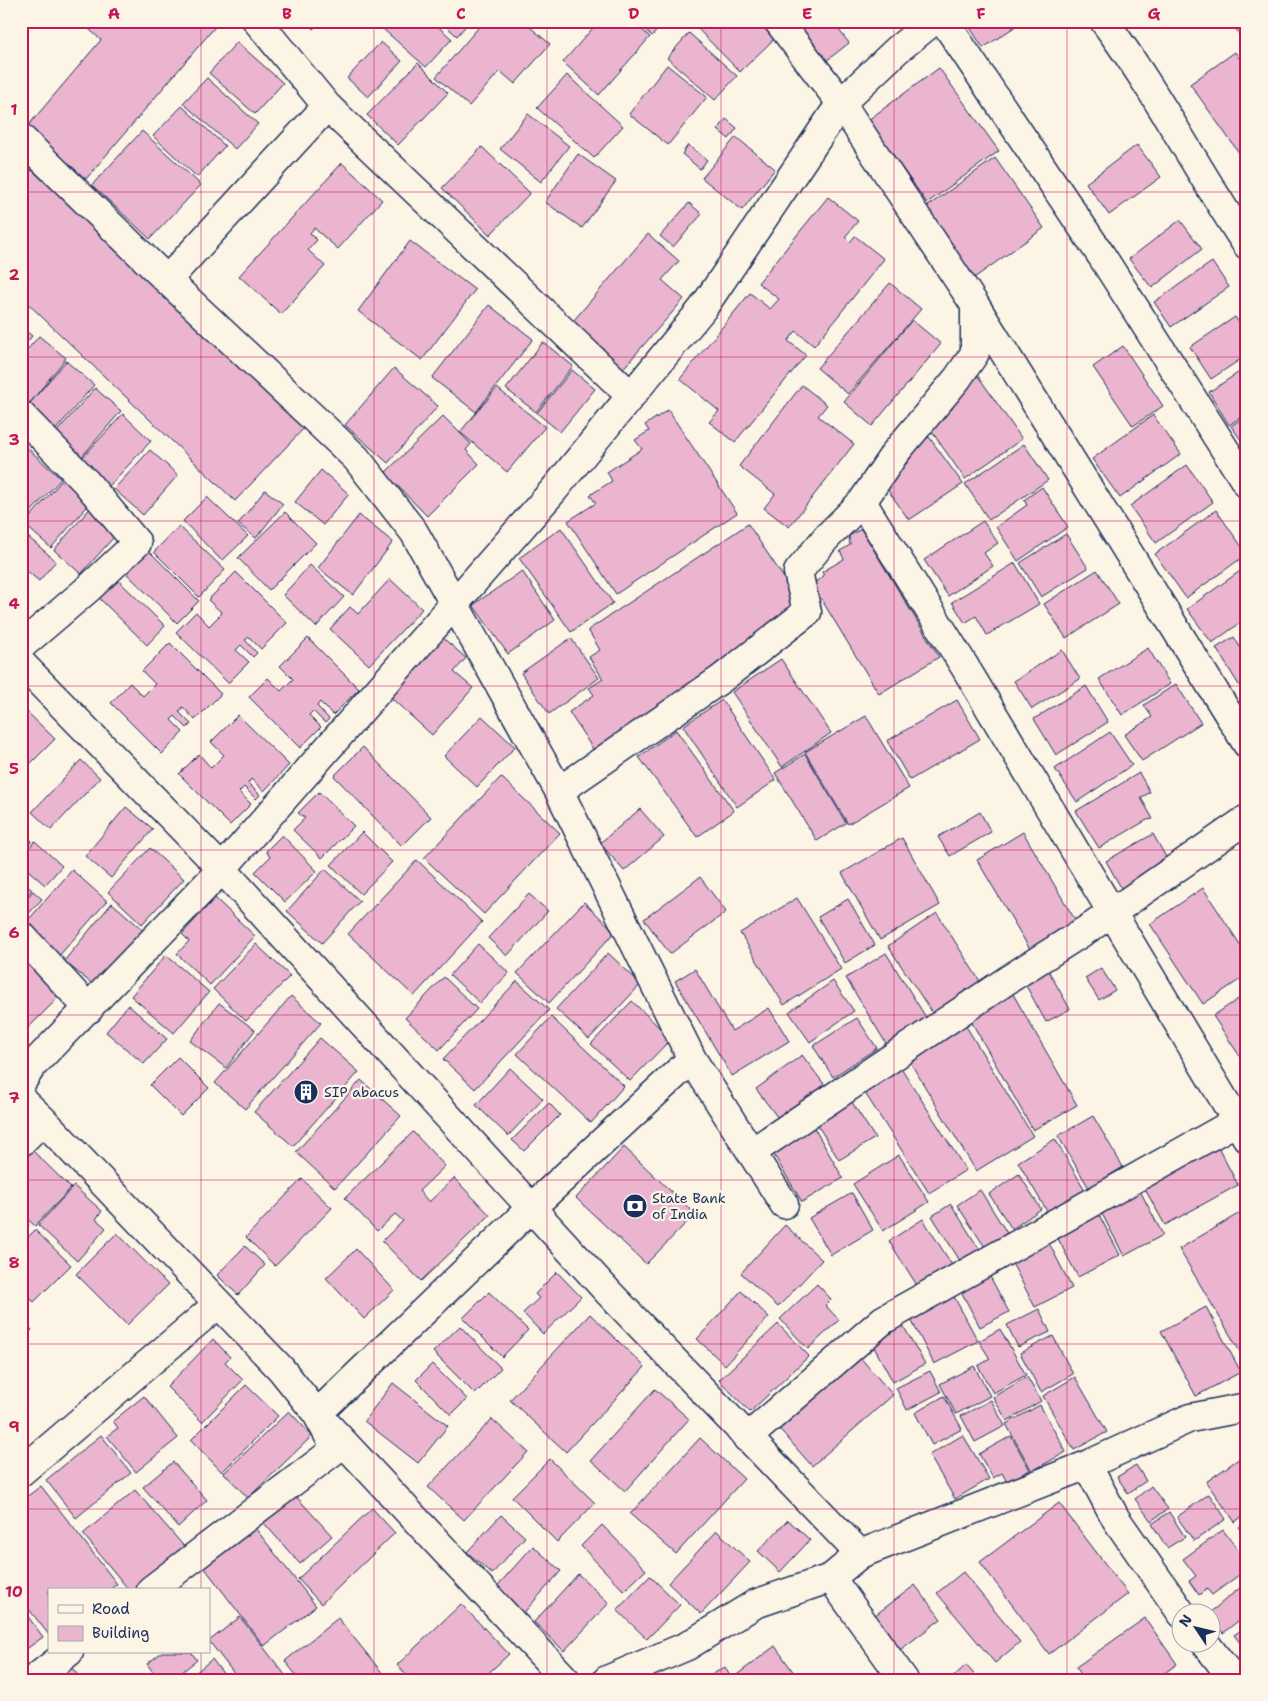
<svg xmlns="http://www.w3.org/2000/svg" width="1268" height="1701" viewBox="0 0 1268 1701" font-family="'Shantell Sans',sans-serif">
<rect width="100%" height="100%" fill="#fcf5e5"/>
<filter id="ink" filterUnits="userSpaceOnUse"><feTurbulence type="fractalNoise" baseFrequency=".02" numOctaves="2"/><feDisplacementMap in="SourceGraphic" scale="10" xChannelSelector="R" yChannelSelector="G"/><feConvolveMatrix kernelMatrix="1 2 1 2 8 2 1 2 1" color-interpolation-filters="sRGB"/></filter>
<g filter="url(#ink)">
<path fill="#ebb5cf" stroke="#1b2f5e" d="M80,21H220L86,179L27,127L101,40Z
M306,21H322L313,29Z
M389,21H432L452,39L426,67L383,29Z
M440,21H470L457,36Z
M484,21H523L550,44L515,84L500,71L469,106L436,77Z
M599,21H632L650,37L599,95L563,62Z
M636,21H666L652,36Z
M693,21H761L776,37L740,72L692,23Z
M787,21H832L849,43L821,65Z
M966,21H1017L1019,24L983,48Z
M1236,21H1247V45L1232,24Z
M689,33L737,76L715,100L667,58Z
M237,42L283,83L255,114L209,73Z
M381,42L402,61L368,97L347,78Z
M1235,52L1247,69V164L1190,84Z
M418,63L448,93L398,145L367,115Z
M667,65L707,97L668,145L629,114Z
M939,68L999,151L927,203L868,120Z
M567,75L623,126L594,158L537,108Z
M207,78L258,124L235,149L183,103Z
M182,106L225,146L197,177L153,136Z
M528,114L569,146L541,182L500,149Z
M726,119L737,128L729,139L718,130Z
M142,131L201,185L150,239L92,185Z
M736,137L775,169L742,210L702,178Z
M688,145L707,160L700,169L682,154Z
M1137,145L1161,177L1109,215L1086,183Z
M482,147L530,193L490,235L442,188Z
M578,154L616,181L582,228L545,202Z
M995,158L1044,228L974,278L925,208Z
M342,163L382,200L338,249L314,228L310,233L317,240L308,250L325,266L281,314L239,276Z
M32,170L304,428L235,501L21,297V181Z
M828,197L858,221L845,237L850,242L855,236L884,259L814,346L796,331L788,341L806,355L735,442L709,422L719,411L680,379L750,293L770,309L779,299L758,283Z
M689,203L702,214L673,247L660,236Z
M1180,220L1202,249L1152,288L1129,259Z
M648,234L679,261L662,280L684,299L620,372L568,327Z
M410,241L475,290L422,360L358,311Z
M1212,262L1229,287L1171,327L1154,302Z
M890,283L921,309L848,394L817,368Z
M489,305L533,339L476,412L432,378Z
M1235,317L1247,334V355L1211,379L1190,347Z
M912,320L941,344L872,426L844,402Z
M21,327L32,336L21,350Z
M39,336L66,358L25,409L21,406V357Z
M543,342L573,366L536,412L506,389Z
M1123,346L1163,406L1133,426L1093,367Z
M66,361L94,385L52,434L24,410Z
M1247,367V413L1229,425L1209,392Z
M394,368L438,406L388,463L345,425Z
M572,370L595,389L560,432L537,413Z
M978,376L1022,439L965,479L930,429L943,420L941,416L953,408L951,405L964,386Z
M802,385L827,405L818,416L854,444L789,527L764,508L775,494L739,466Z
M95,388L121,411L79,460L52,437Z
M497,388L545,427L507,472L460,432Z
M668,410L737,513L616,594L568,521L596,503L590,495L612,481L607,472L642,449L635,440L649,431L645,425Z
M123,414L151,441L109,486L81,459Z
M1153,415L1181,454L1120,498L1092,459Z
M1247,415V448L1231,426Z
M443,416L471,444L466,450L479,464L427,516L385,473Z
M929,437L963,484L909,520L885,486L907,463L921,442Z
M22,443L61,479L28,515L21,509Z
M1024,444L1048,480L989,520L965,484Z
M150,450L178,475L143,515L114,489Z
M1187,465L1213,502L1156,543L1130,506Z
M321,470L349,494L323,525L295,502Z
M64,478L91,502L51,548L24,524Z
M1042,487L1068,527L1018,561L996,527L1027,505L1024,500Z
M265,490L283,504L256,538L238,524Z
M207,497L248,536L222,561L183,521Z
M93,505L121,529L81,574L54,550Z
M1216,510L1247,554L1186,598L1155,554Z
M285,512L316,543L269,590L238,558Z
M359,515L393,542L353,595L318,568Z
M983,521L998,543L984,553L993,566L948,596L924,560Z
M748,524L800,602L598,757L569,712L594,695L589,688L603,679L589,657L600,650L588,630Z
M179,526L225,570L199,597L154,552Z
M561,528L613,603L571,632L519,558Z
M861,529L939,657L879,694L812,584L824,576L822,572L844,559L840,551L850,545L849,536Z
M21,531L56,561L39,581L21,566Z
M1066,534L1088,568L1041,597L1020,563Z
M147,549L199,601L177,623L124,571Z
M1015,563L1039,604L987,635L976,616L965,623L952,602Z
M310,565L344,597L316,627L283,595Z
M1247,566V618L1212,643L1187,609Z
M1097,570L1119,604L1066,638L1044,604Z
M522,571L555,620L508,654L473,605Z
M236,572L287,623L261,649L249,637L245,640L257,653L253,657L241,645L236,650L249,662L228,683L176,632L196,612L209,626L222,613L208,600Z
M390,579L422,609L369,665L330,629L350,607L358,614Z
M118,580L165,626L147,645L99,598Z
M1234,637L1240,647L1247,642V698L1216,648Z
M308,638L359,689L333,715L320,702L317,706L329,719L325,723L313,711L309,715L321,727L300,748L249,697L268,678L281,691L293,679L280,666Z
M443,638L466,658L454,672L473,688L432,735L391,698Z
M571,638L599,678L549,714L521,673Z
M170,643L221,694L195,720L183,707L179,712L191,724L187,728L175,716L171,720L183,732L162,754L111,703L130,683L143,696L155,684L142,671Z
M1148,648L1170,684L1122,715L1099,679Z
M1062,650L1080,679L1032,709L1014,681Z
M781,659L831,733L782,767L732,692Z
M1176,684L1201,723L1142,761L1124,735L1152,717L1144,705Z
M1086,686L1108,722L1056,755L1034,719Z
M722,700L776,780L737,807L683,726Z
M957,700L980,739L910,780L887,741Z
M21,706L55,739L21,773Z
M238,715L289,765L264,791L251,779L248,783L260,795L256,799L244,787L239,792L251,804L230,825L179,774L199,754L211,768L224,755L211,742Z
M482,716L515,747L477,787L444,756Z
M866,716L909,788L848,824L805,752Z
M676,730L734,811L697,837L639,757Z
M1110,732L1132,765L1077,802L1055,769Z
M363,747L431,817L402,846L334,776Z
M805,754L846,823L817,841L775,773Z
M81,760L100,778L51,830L32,812Z
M1139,773L1150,792L1141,798L1153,819L1147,820L1099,848L1076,811Z
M501,777L560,833L484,914L424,858Z
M319,792L354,826L322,858L293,830L305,818L298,813Z
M126,807L153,829L111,878L85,856Z
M640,809L664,837L624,871L600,843Z
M980,812L991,832L950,856L938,837Z
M21,832L32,841L21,854Z
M362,832L392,862L361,894L331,865Z
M1023,832L1077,923L1031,951L977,860Z
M1153,834L1171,866L1124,893L1106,861Z
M282,835L317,871L285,902L255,872L270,857L266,851Z
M902,838L940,905L880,940L842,873Z
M35,841L62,866L45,885L21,864V857Z
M150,848L184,879L142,924L108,892Z
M417,860L482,922L414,996L348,934Z
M325,869L360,901L322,943L287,911Z
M72,870L107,901L58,957L23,926Z
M700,877L726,912L670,954L644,919Z
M21,880L32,890L21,902Z
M1203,888L1247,955V975L1203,1004L1150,924Z
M33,891L42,899L22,921L21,905Z
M529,894L548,911L507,956L488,938Z
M215,898L255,936L210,985L177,954L189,941L182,934Z
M797,898L841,969L784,1005L740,933Z
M848,899L875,945L845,963L818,917Z
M584,902L615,932L549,1003L517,973Z
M112,903L143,930L96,987L64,961Z
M937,913L981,983L933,1014L888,946Z
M256,944L290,976L246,1021L213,989Z
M478,944L509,973L480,1003L450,975Z
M21,953L62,994L21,1035Z
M608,953L641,984L589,1039L556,1009Z
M886,953L927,1019L887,1045L846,978Z
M166,955L209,992L174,1033L131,996Z
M1101,968L1115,990L1099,1000L1085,978Z
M695,969L732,1031L769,1008L789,1041L732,1076L675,981Z
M1048,970L1070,1009L1046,1022L1025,984Z
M444,977L477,1009L439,1050L405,1018Z
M517,981L549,1010L475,1089L443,1059Z
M833,981L854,1011L810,1042L789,1012Z
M1010,989L1077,1105L1033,1130L967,1014Z
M1247,993V1067L1213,1016Z
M291,996L321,1023L245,1109L215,1083Z
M632,1001L671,1039L630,1081L591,1044Z
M219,1003L255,1030L226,1068L190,1041Z
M128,1005L167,1039L144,1064L106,1032Z
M551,1017L624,1086L591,1123L517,1054Z
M857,1018L877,1048L833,1077L813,1046Z
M964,1023L1033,1136L976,1171L907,1057Z
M320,1038L359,1072L293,1146L254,1112Z
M802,1055L827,1088L781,1122L756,1089Z
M178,1057L209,1088L181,1116L150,1085Z
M900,1066L966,1170L929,1193L863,1090Z
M510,1068L543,1099L508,1136L476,1105Z
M361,1080L401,1116L335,1188L296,1152Z
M850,1099L875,1138L839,1160L815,1121Z
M549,1103L560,1115L524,1151L512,1140Z
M1093,1116L1123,1167L1089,1188L1058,1136Z
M813,1126L843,1178L802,1202L771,1150Z
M413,1132L445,1166L419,1191L429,1202L454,1178L490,1215L421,1281L382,1241L403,1221L395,1214L377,1231L345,1198Z
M1055,1139L1085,1190L1048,1213L1018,1162Z
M1215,1141L1238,1185L1165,1225L1141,1182Z
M624,1147L695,1214L646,1264L576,1198Z
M30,1148L71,1188L35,1226L21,1213V1157Z
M899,1155L929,1202L883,1231L853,1184Z
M1019,1174L1041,1209L1012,1229L989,1194Z
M302,1179L332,1208L275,1266L246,1237Z
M1137,1185L1163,1235L1124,1256L1098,1206Z
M74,1186L102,1211L96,1219L106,1228L77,1261L38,1225Z
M980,1190L1007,1233L985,1247L957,1205Z
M852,1193L873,1230L831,1255L809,1218Z
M951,1204L981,1252L962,1264L932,1216Z
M1096,1209L1120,1255L1078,1277L1054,1231Z
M1243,1211L1247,1216V1352L1242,1355L1179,1249Z
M21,1217L29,1224L21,1233Z
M923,1219L954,1268L920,1290L889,1241Z
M785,1225L822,1260L778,1307L741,1273Z
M35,1230L71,1265L34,1302L21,1290V1244Z
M117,1233L168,1285L127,1325L76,1274Z
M1049,1243L1072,1288L1035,1307L1012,1263Z
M245,1246L265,1265L238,1295L217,1275Z
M356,1249L394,1290L364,1319L326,1278Z
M986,1269L1009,1312L980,1327L957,1284Z
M557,1272L581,1297L543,1334L523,1313L539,1298L535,1294Z
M817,1284L831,1299L825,1305L839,1320L808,1349L780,1319Z
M950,1289L978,1341L934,1364L907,1312Z
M741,1291L769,1317L725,1365L697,1339Z
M489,1292L528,1330L502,1357L463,1318Z
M1206,1307L1241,1372L1196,1396L1161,1331Z
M1039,1309L1050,1332L1018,1347L1007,1325Z
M590,1314L645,1367L566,1452L510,1400Z
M21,1319L32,1330L21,1340Z
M900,1320L925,1364L893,1382L869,1338Z
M778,1324L809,1356L750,1412L719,1380Z
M460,1326L501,1368L475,1394L433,1352Z
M1000,1329L1026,1375L993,1393L978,1366L990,1359L979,1341Z
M1053,1336L1073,1374L1041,1392L1020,1353Z
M213,1339L230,1357L225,1362L243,1380L202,1422L167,1387Z
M857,1354L893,1395L812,1466L776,1425Z
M432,1364L467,1399L451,1415L416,1380Z
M974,1366L990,1396L956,1414L940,1384Z
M930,1371L941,1392L907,1410L896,1388Z
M1027,1377L1041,1401L1007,1421L993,1397Z
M1075,1377L1107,1432L1074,1450L1043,1396Z
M393,1383L448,1426L418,1463L364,1421Z
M246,1385L278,1416L222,1472L191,1440Z
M655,1389L689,1419L625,1491L591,1460Z
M144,1396L178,1438L136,1472L107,1436L118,1428L113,1421Z
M944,1396L962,1429L932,1445L915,1413Z
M991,1400L1005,1426L975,1442L961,1416Z
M1040,1405L1066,1452L1032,1471L1006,1424Z
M289,1411L312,1436L248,1498L224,1473Z
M492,1419L528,1452L464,1520L428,1487Z
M101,1435L131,1473L76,1518L46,1480Z
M963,1435L989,1479L955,1499L929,1455Z
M1011,1436L1030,1470L1007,1482L1002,1473L993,1478L979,1454Z
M700,1438L744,1479L676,1554L630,1514Z
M1247,1453V1513L1235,1522L1206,1482Z
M550,1459L595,1503L557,1542L512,1497Z
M173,1462L207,1500L178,1527L143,1487Z
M1136,1465L1146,1481L1128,1493L1117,1477Z
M41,1486L117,1584L109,1590H49V1635L21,1599V1501Z
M1151,1486L1168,1509L1151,1521L1135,1499Z
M135,1490L188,1551L142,1590H129L83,1534Z
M294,1494L332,1536L300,1564L263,1522Z
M1209,1494L1226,1519L1194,1541L1177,1517Z
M1059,1503L1128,1594L1049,1654L980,1562Z
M372,1508L395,1533L321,1604L298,1579Z
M1169,1512L1185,1537L1167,1548L1152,1524Z
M501,1515L525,1537L492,1574L467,1552Z
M788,1520L810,1540L780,1572L758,1551Z
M1247,1520V1537L1239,1527Z
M602,1525L646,1570L624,1591L581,1546Z
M255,1528L316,1606L264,1646L204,1567Z
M1223,1530L1247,1562V1569L1212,1595L1207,1589L1199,1595L1189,1581L1196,1576L1183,1559Z
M717,1531L750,1562L701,1614L668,1583Z
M533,1546L561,1571L519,1618L491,1593Z
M963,1572L1020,1642L995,1663L937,1593Z
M578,1574L609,1603L564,1651L534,1622Z
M650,1576L680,1605L647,1639L617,1610Z
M1247,1582V1614L1223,1633L1210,1617V1614H1208Z
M915,1585L941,1619L900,1650L874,1616Z
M461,1604L509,1654L481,1680H411L397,1665Z
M21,1607L43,1637L21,1653Z
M240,1617L289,1680H239L209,1641Z
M338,1618L388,1680H300L285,1661Z
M1145,1618L1177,1664L1155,1680H1085L1076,1667Z
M1247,1626V1652L1234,1635Z
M775,1646L799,1680H736L734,1677Z
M162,1652H191L197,1660L172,1680H159L147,1664Z
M212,1659L228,1680H187Z
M966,1665L979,1680H950Z
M725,1667L732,1680H703Z
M72,1668L82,1680H58Z"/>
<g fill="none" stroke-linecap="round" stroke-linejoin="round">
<defs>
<path id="minor" d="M257,21L327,106L630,395
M778,21L841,103L975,305L1247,744
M944,21L1101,255L1247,484
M1104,21C1157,92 1198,172 1247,245
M21,138L167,280L356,458L414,532L559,791L692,1059L784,1204
M167,280L327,106
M975,305V353L957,379L895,453L862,502L965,667L1247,1138
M21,415L86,482L137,543L89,588L21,646
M21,663L222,869L609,1293L860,1554
M559,791L721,679L807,612L798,572L826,538L862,502
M21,935L89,1009
M21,1083L32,1066L222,869L553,491L703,308L841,103L897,50L933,21
M21,1099L43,1120L21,1142
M43,1120L281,1369L317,1414L566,1680
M752,1152L1009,979L1094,925L1247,819
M747,1438L883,1320L1237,1121
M1087,1465L1116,1519L1182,1614
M21,1472L217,1305
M831,1578L904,1680
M151,1590L336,1449L317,1414L531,1208L692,1059
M1206,1644L1234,1680
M33,1680L69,1652"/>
<path id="tertiary" d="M607,1680L687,1646L755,1604L831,1578L860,1554L1087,1465L1190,1418L1247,1407"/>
</defs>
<use href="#minor" stroke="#1b2f5e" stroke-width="31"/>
<use href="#tertiary" stroke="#1b2f5e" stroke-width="31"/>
<use href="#minor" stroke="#fcf5e5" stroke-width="28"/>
<use href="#tertiary" stroke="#fcf5e5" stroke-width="28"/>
</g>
</g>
<path fill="none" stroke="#c2185b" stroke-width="1" stroke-opacity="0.55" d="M201,21V1590M374,21V1680M547,21V1680M721,21V1680M894,21V1680M1067,21V1680M21,192H1247M21,357H1247M21,521H1247M21,686H1247M21,850H1247M21,1015H1247M21,1180H1247M21,1344H1247M21,1509H1247M201,1652V1680"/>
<defs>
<symbol id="building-disc" viewBox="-11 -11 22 22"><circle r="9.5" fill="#1b2f5e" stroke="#fcf5e5"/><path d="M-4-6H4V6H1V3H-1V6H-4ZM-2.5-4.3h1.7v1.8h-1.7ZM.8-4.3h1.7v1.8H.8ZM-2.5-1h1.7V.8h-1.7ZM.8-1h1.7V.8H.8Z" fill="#fff"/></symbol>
<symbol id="bank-disc" viewBox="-11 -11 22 22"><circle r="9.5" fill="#1b2f5e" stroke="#fcf5e5"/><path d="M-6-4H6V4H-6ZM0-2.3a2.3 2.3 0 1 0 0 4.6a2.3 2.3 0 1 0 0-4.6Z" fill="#fff"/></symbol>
</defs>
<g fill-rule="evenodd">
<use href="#building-disc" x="292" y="1078" width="28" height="28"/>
<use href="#bank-disc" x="621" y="1192" width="28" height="28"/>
</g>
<g text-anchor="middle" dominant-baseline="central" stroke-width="4.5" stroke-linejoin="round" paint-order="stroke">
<g font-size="14" fill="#1b2f5e" stroke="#fcf5e5" text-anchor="start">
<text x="324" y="1092">SIP abacus</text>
<text x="652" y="1198">State Bank<tspan x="652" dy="16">of India</tspan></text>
</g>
</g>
<rect width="1268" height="1701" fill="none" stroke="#fcf5e5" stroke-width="55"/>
<rect x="48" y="1588" width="162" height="65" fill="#fcf5e5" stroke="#a2a6af"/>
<rect x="58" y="1605" width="25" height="8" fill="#fcf5e5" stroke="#a2a6af"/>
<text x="92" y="1614" font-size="15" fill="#1b2f5e">Road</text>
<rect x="58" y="1626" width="25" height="15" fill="#ebb5cf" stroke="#a2a6af"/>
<text x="92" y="1638" font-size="15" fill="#1b2f5e">Building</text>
<g transform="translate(1196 1628) rotate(305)"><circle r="24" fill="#fcf5e5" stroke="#a2a6af"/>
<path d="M0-4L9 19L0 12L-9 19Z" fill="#1b2f5e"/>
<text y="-8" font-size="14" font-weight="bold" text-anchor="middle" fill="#1b2f5e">N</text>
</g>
<rect x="28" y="28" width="1212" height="1646" fill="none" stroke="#c2185b" stroke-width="2"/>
<g font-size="16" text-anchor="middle" font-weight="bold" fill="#c2185b">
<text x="114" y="19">A</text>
<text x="287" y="19">B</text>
<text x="461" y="19">C</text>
<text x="634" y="19">D</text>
<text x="807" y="19">E</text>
<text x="981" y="19">F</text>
<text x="1154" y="19">G</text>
<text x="14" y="115">1</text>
<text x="14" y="280">2</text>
<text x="14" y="445">3</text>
<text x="14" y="609">4</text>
<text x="14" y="774">5</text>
<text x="14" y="938">6</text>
<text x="14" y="1103">7</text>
<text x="14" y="1268">8</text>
<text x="14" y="1432">9</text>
<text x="14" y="1597">10</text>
</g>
</svg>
